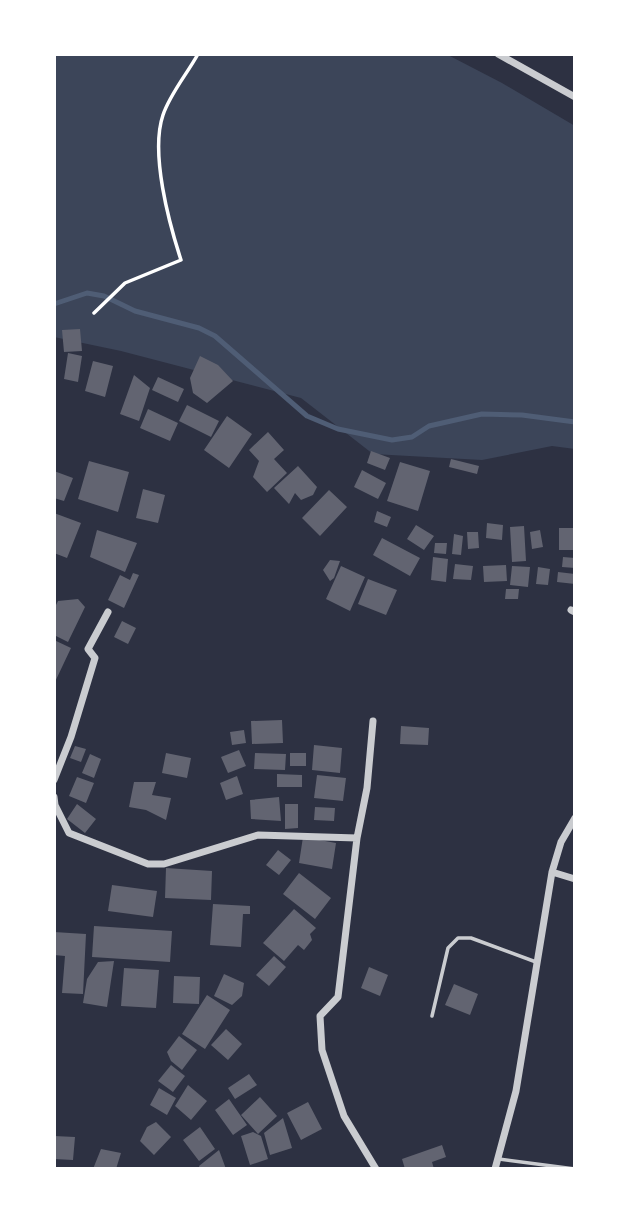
<svg xmlns="http://www.w3.org/2000/svg" width="629" height="1223" viewBox="0 0 629 1223" font-family="'Varela Round',sans-serif">
<rect width="100%" height="100%" fill="#2d3142"/>
<path fill="#3c4559" d="M54,54H446L502,83L575,126V449L552,446L482,460L373,454L301,398L121,351L54,337Z"/>
<g fill="none" stroke-linecap="round" stroke-linejoin="round">
<path stroke="#4f5d75" stroke-width="5" d="M54,304L87,293L104,296L135,311L199,328L215,336L307,416L338,429L392,440L412,437L429,426L482,414L522,415L575,422"/>
</g>
<path fill="#626471" d="M80,329L82,351L64,352L62,330Z
M68,353L82,356L78,382L64,379Z
M200,356L218,365L233,381L207,403L193,393L190,378Z
M93,361L113,366L105,397L85,391Z
M134,375L150,388L139,421L120,414Z
M158,377L184,389L178,402L152,390Z
M187,405L219,421L211,437L179,421Z
M148,409L178,423L170,441L140,428Z
M227,416L252,434L229,468L204,450Z
M268,432L284,450L274,459L287,473L267,492L253,477L259,461L249,450Z
M371,451L390,458L385,470L367,463Z
M451,459L479,466L477,474L449,467Z
M89,461L129,472L118,512L78,499Z
M400,462L430,471L418,511L387,501Z
M298,466L317,487L313,495L301,500L295,493L289,504L274,488Z
M362,470L386,483L378,499L354,487Z
M54,471L73,478L64,501L54,498Z
M143,489L165,495L158,523L136,518Z
M329,490L347,507L320,536L302,518Z
M377,511L391,517L387,527L374,522Z
M54,513L81,523L67,558L54,553Z
M487,523L503,525L502,540L486,538Z
M416,525L434,536L424,550L407,539Z
M524,526L526,561L512,562L510,527Z
M559,528H575V550H559Z
M97,530L137,543L125,572L90,557Z
M540,530L543,547L532,549L530,532Z
M467,532H478L479,548L468,549Z
M454,534L463,536L461,555L452,554Z
M382,538L420,558L410,576L373,555Z
M435,543H447L446,554L434,553Z
M433,557L448,559L446,582L431,580Z
M563,557L575,558V568L562,567Z
M330,560L340,561L334,578L330,581L323,570Z
M455,564L473,566L471,580L453,579Z
M506,565L507,581L484,582L483,566Z
M341,566L365,577L350,611L326,599Z
M512,566L530,567L528,587L510,585Z
M538,567L550,569L548,585L536,584Z
M558,572L575,574V584L557,582Z
M133,573L139,575L124,608L108,600L120,575L130,580Z
M368,579L397,590L386,615L358,604Z
M506,589H519L518,599H505Z
M78,599L85,607L68,642L54,635V609L58,601Z
M122,621L136,628L128,644L114,637Z
M54,640L71,648L54,684Z
M282,720L283,743L252,744L251,721Z
M401,726L429,728L428,745L400,744Z
M244,730L246,743L232,745L230,732Z
M314,745L342,748L340,773L312,770Z
M75,746L86,749L81,762L70,758Z
M239,750L246,766L228,773L221,757Z
M166,753L191,758L187,778L162,773Z
M255,753L286,754L285,770L254,769Z
M290,753H306V766H290Z
M90,754L101,759L94,778L82,773Z
M277,774L302,775V787H277Z
M317,775L346,778L343,801L314,798Z
M237,776L243,794L226,800L220,783Z
M77,777L94,783L86,803L69,796Z
M134,782H156L152,795L171,798L166,820L146,810L129,807Z
M279,797L281,821L251,819L250,800Z
M77,804L96,819L85,833L67,819Z
M285,804H298V828L285,829Z
M315,807L335,808L334,821L314,820Z
M303,837L336,843L332,869L299,863Z
M278,850L291,860L279,875L266,865Z
M166,868L212,871L211,900L165,898Z
M299,873L331,898L315,919L283,894Z
M112,885L157,891L153,917L108,911Z
M213,904L250,906V914H243L241,947L210,945Z
M294,909L316,928L310,934L312,940L304,950L298,945L284,961L263,943Z
M94,926L172,931L170,962L92,957Z
M54,932L86,934L83,994L62,993L65,956L54,955Z
M274,956L286,967L269,986L256,975Z
M114,961L107,1007L83,1003L87,979L98,962Z
M369,967L388,975L380,996L361,988Z
M124,968L159,970L156,1008L121,1006Z
M224,974L244,983L242,996L232,1005L214,996Z
M174,976L200,977L199,1004L173,1003Z
M454,984L478,994L470,1015L445,1005Z
M207,995L230,1010L205,1049L182,1034Z
M226,1029L242,1044L228,1060L211,1045Z
M179,1036L197,1050L182,1070L171,1061L167,1052Z
M171,1065L185,1076L173,1092L158,1081Z
M249,1074L257,1085L235,1099L228,1088Z
M188,1085L207,1101L191,1120L175,1106Z
M159,1088L176,1098L167,1115L150,1105Z
M260,1097L277,1116L258,1134L241,1115Z
M229,1099L247,1125L233,1135L215,1110Z
M308,1102L322,1129L301,1140L287,1113Z
M283,1118L292,1148L270,1155L264,1133Z
M156,1122L171,1137L154,1155L140,1141L147,1127Z
M200,1127L215,1149L199,1161L183,1140Z
M253,1132L261,1136L268,1159L250,1165L241,1136Z
M54,1136L75,1137L73,1160L54,1159Z
M442,1145L446,1157L432,1162L434,1169H405L402,1159Z
M101,1149L121,1153L116,1169H93Z
M219,1150L226,1169H200L199,1166Z"/>
<g fill="none" stroke-linecap="round" stroke-linejoin="round">
<path stroke="#fff" stroke-width="3.5" d="M94,313L125,283L181,260C169,223 150,153 163,115C170,94 187,74 198,54"/>
<path stroke="#caccd0" stroke-width="3.5" d="M432,1016L448,948L458,938H471L536,962
M499,1159L575,1169"/>
<path stroke="#caccd0" stroke-width="7" d="M498,54L575,97
M571,610L575,612
M373,721L367,788L357,838L338,997L320,1016L322,1050L344,1116L376,1169
M54,780L71,737L95,658L88,649L108,612
M54,797L55,805L69,833L148,864H164L258,835L357,838
M552,872L575,879
M495,1169L516,1091L552,872L561,842L575,818"/>
</g>
<rect width="629" height="1223" fill="none" stroke="#ffffff" stroke-width="112"/>
</svg>
